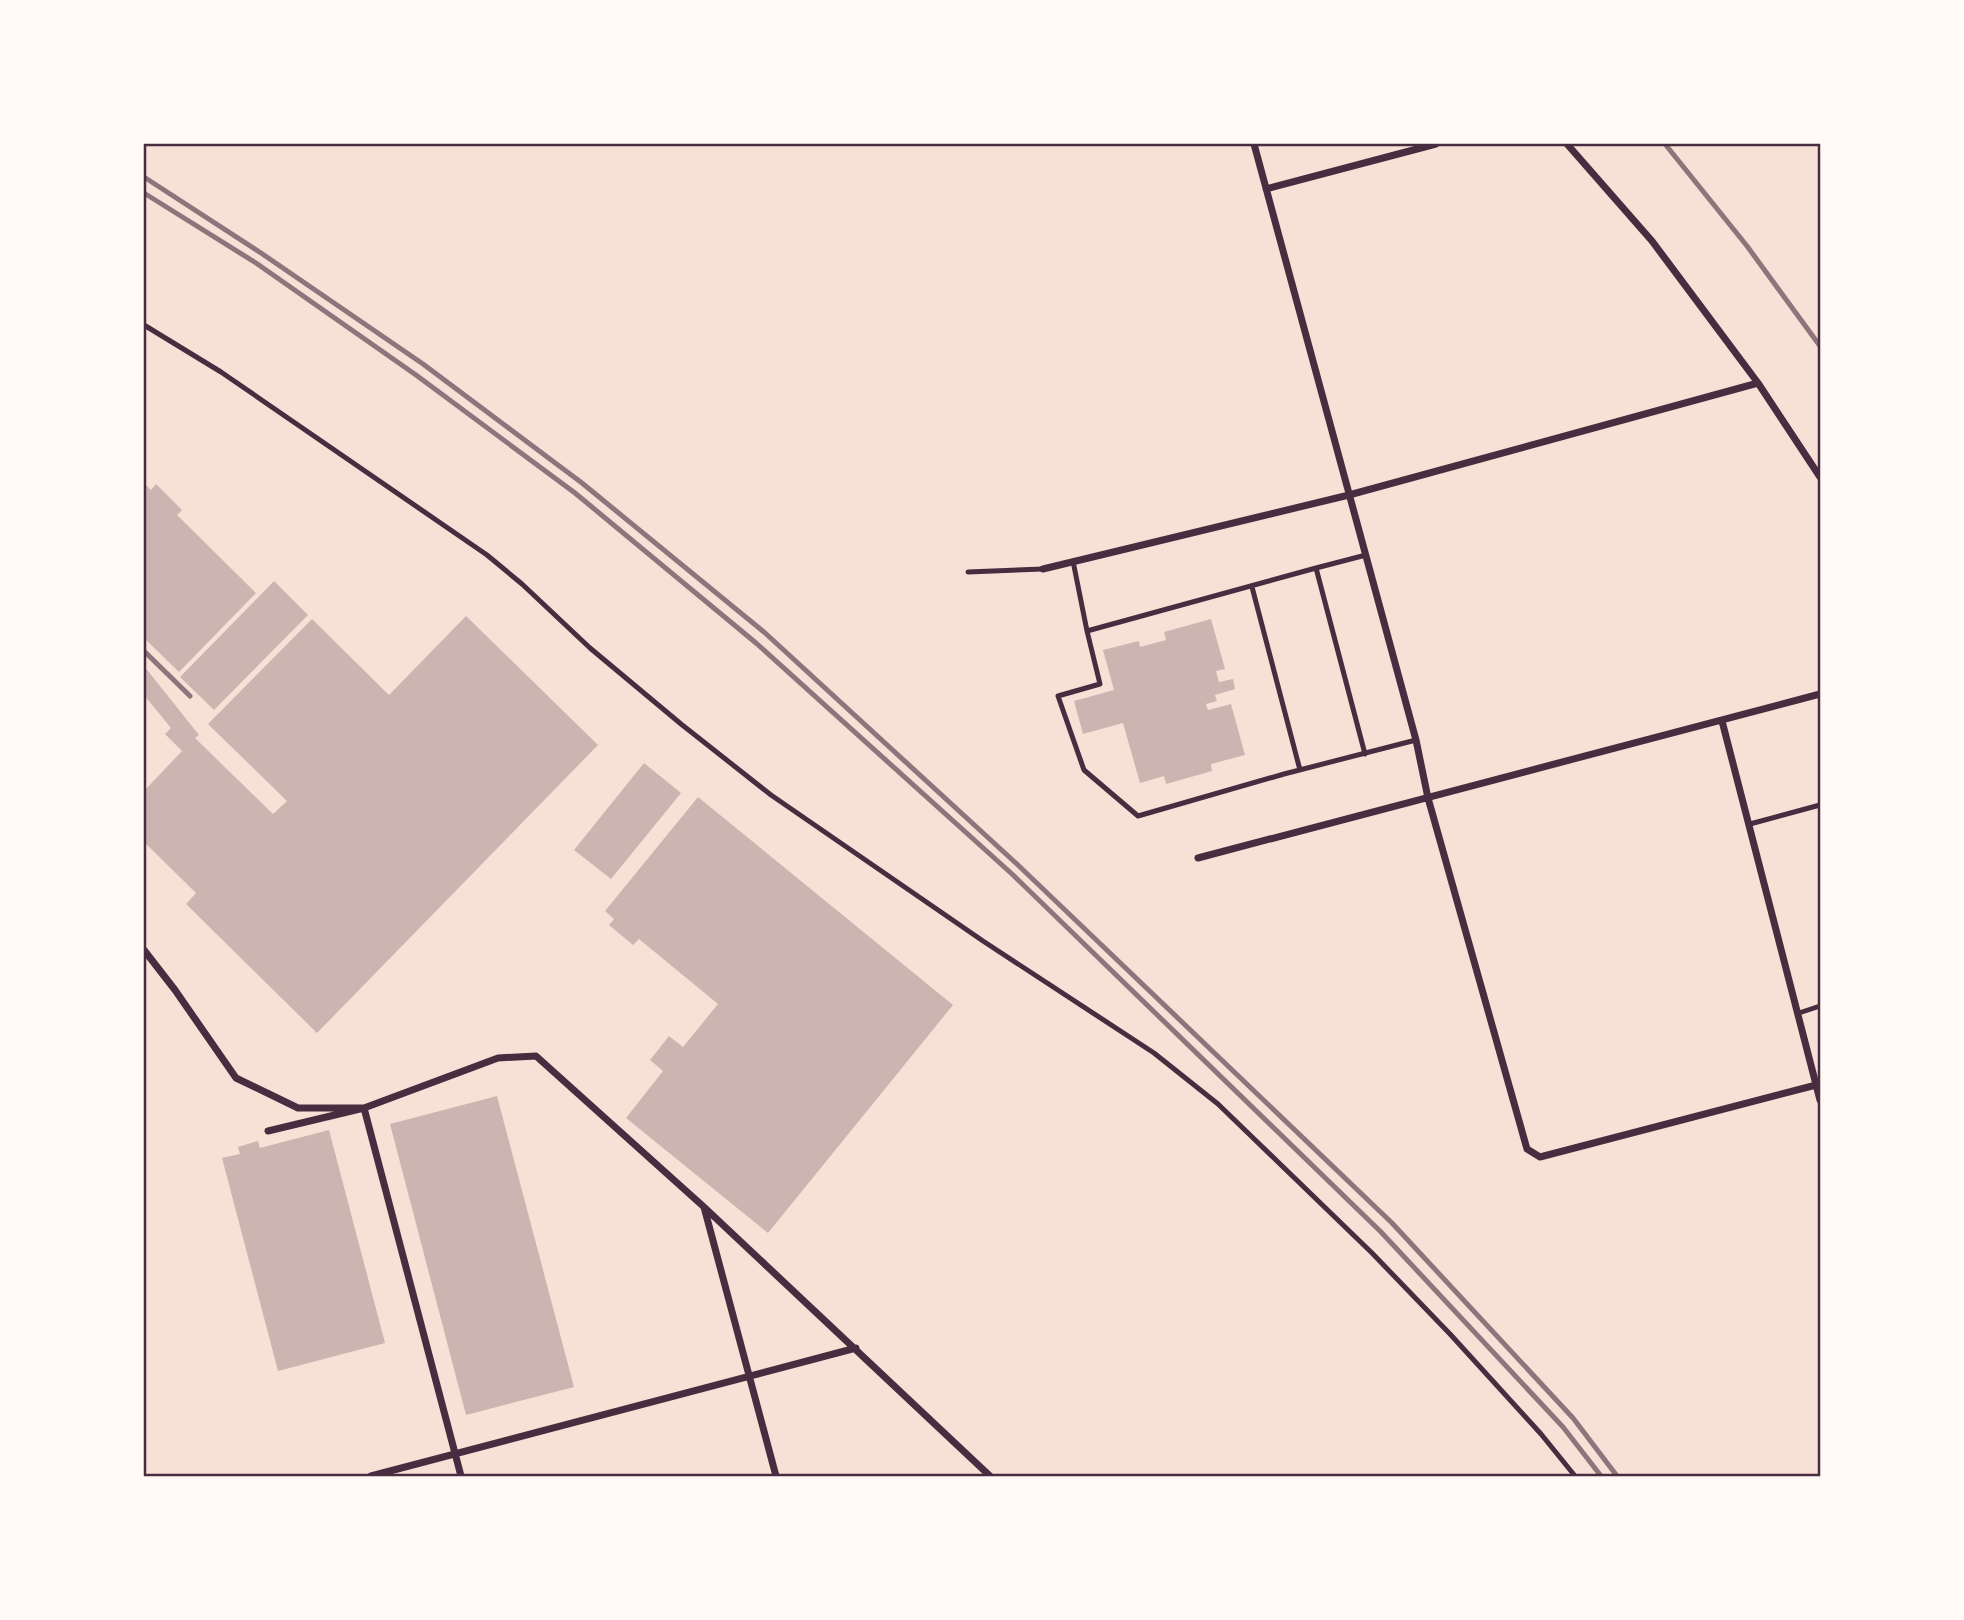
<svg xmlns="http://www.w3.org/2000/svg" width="1964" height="1620" viewBox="0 0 1964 1620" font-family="'PT Sans Narrow',sans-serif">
<rect width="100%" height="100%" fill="#f7e1d7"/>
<path fill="#ccb4b1" d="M144,483L151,490L156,484L182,510L177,515L256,593L179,672L144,638Z
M274,581L308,615L214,710L180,677Z
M466,616L598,745L317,1033L186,904L196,893L144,842V791L182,751L165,734L171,728L144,695V666L199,735L195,738L273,814L287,801L208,724L312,619L389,695Z
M1211,619L1225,669L1216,671L1219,682L1233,679L1235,689L1215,695L1217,701L1206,704L1208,710L1231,704L1245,755L1211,764L1212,771L1166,784L1164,776L1140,783L1123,723L1083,734L1074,701L1114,690L1103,650L1139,641L1140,647L1166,640L1164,632Z
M644,763L681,793L611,879L574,850Z
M698,797L953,1005L768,1233L626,1118L663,1071L650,1060L669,1036L683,1047L718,1004L639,939L633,945L609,925L614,919L605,911Z
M497,1096L574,1387L466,1415L390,1124Z
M329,1130L385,1343L278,1371L222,1158L240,1154L238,1147L258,1141L260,1148Z"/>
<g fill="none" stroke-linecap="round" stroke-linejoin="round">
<path stroke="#4a2c40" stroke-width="5" d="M144,325L221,372L487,555L522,584L590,648L681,724L771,795L983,941L1154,1053L1218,1104L1372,1253L1450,1334L1541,1434L1575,1476
M1073,561L1087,631L1100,684L1058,696L1084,770L1138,816L1284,774L1416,740
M1316,568L1366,555
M968,572L1043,569
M1252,587L1300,770
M1087,631L1316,568L1365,754
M1750,824L1820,805
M1799,1013L1820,1006"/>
<path stroke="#4a2c40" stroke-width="7" d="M1254,144L1416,740L1428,798L1527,1149L1540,1157L1820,1084
M1567,144L1652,241L1758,383L1820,477
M1266,189L1436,144
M1043,569L1349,495L1758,383
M1722,721L1820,1100
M1198,858L1820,694
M144,950L175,990L236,1078L298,1108H364L461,1476
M268,1131L364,1108L498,1058L536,1056L704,1207L776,1476
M705,1208L990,1476
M371,1476L856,1348"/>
<path stroke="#8f747c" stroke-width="5" d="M1665,144L1747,246L1820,346
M144,177L261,253L423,364L582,483L764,632L1019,866L1392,1223L1573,1418L1617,1476
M144,193L256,263L416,375L575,493L756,643L1012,874L1381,1232L1563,1427L1601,1476
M144,651L190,696"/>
</g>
<rect width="1964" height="1620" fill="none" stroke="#fffaf5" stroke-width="290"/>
<rect x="145" y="145" width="1674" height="1330" fill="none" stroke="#4a2c40" stroke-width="2.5"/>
</svg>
